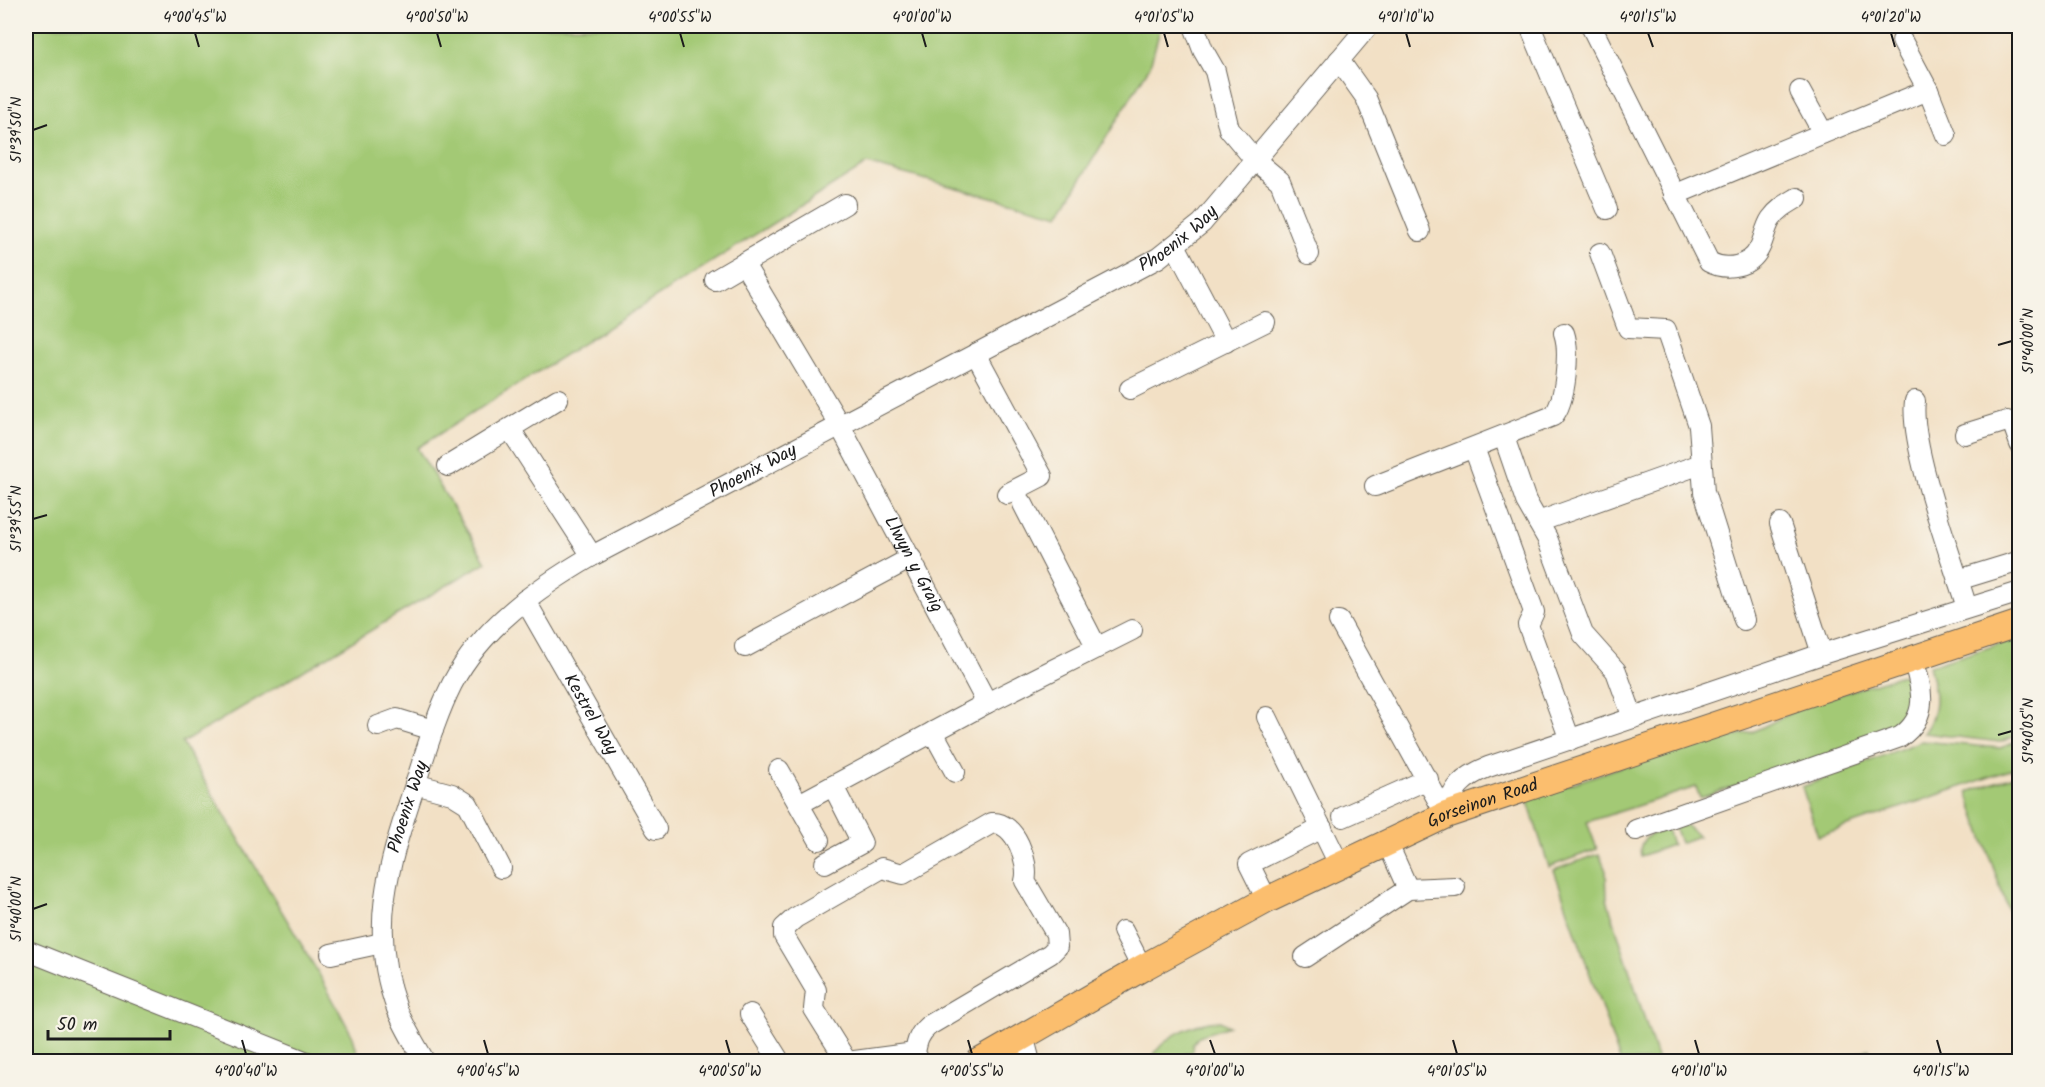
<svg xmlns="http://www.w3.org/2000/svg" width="2045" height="1087" viewBox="0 0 2045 1087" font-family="Kalam,sans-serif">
<rect width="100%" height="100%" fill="#f7f3e8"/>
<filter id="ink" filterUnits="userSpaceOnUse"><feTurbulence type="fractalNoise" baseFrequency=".0167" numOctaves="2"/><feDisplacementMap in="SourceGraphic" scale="12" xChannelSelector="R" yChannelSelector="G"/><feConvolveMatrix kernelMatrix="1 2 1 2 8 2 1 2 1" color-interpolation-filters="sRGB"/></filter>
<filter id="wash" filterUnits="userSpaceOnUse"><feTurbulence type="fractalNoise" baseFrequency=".008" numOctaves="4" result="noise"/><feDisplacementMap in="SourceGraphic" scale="24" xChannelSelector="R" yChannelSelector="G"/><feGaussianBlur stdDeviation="1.35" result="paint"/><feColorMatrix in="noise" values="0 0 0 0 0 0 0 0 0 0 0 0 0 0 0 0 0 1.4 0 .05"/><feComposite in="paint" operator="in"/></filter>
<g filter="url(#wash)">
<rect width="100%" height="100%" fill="#f2e0c5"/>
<path fill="#a3c974" stroke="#607248" stroke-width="1.5" d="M26,26H1161L1150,66L1059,215L867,164L417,448L486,562L182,743L319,974L353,1037L360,1062L26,1061Z
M2019,638V735L2000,742L1923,733C1940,712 1936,690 1929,666Z
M1902,675L1913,679L1920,705L1901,732L1700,798L1696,787L1587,822L1597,849L1549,867L1527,799L1688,744L1753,732L1808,704Z
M1921,741L2000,748L2019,741V767L1818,836L1802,787Z
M2019,774L2020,932L2016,933L1967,792Z
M1685,825L1699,836L1680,843L1674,826Z
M1667,829L1672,845L1641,856C1637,838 1652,833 1667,829Z
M1599,854L1606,871L1607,899L1658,1061H1620L1554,870Z
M1220,1021L1229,1026L1199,1036L1193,1044V1051L1184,1054L1186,1061H1151C1160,1037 1194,1022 1220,1021Z
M1869,1049L1870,1054L1850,1061H1834Z"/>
</g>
<g filter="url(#ink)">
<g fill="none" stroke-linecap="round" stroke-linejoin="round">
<defs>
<g id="minor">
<path d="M1194,26L1203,50L1215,71L1229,129L1255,160L1280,181L1309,254"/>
<path d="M1530,26L1607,209"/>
<path d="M1591,26L1709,262C1726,271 1750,267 1759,249C1764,240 1765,228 1771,219C1778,209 1787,204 1797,198"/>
<path d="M1902,41L1928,90"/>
<path d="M1339,60L1366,98L1420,231"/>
<path d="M1800,91L1823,133"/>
<path d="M1674,195L1928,90L1946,135"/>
<path d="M1175,245L1226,342"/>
<path d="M1600,253L1628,328L1666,330L1699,426L1704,492L1744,620"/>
<path id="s1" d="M744,264L839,424L987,703"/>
<path d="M715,280L845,204"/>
<path d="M976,354L1042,476L1007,494"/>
<path d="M1130,389L1265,322"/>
<path d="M1915,401C1909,446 1953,561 1967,608"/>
<path d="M510,429L592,556"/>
<path d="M1965,434L2007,421L2013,424L2020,444"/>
<path d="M1504,437L1526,501L1547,538L1583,634L1616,671L1633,718"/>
<path d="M1474,448L1534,612L1528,625L1570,740"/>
<path d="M448,466L558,399"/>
<path d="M1375,486L1553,416C1566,402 1570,350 1564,333"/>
<path d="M1023,504L1097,648"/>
<path d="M1538,522L1701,464"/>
<path d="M1780,524L1822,654"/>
<path d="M1958,580L2020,561"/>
<path id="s2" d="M525,600L656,829"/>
<path d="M1339,621L1446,815"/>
<path d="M745,647L911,558"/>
<path d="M1267,717L1339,864"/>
<path d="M378,726L397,719L433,730"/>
<path d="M933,732L955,772"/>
<path d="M779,770L819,840"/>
<path d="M415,784L452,794L468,804L501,868"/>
<path d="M799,804L987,703L1132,630"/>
<path d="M1446,815C1451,788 1463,777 1488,767L1822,654L2020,592"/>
<path d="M1343,817L1428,779"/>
<path d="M1636,830L1900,737C1930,716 1922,689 1913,659"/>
<path d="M1387,842L1408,889"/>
<path d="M825,863L862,843L833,786"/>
<path d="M1267,900L1249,864L1322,828"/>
<path d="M1123,931L1142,968"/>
<path d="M26,950L307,1062"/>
<path d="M331,954L382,943"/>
<path d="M1305,957L1408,889L1455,887"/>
<path d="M750,1014L780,1062"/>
<path d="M1023,1035L1030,1062"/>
<path id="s3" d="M425,1062C415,1044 404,1027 397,1009C368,931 388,866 413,791C425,755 435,718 452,684C482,627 537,588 592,556L1158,258L1202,223L1368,26"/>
<path d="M847,1062L814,1009L816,990L784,936V928L795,918L882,868L903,874L992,823C1015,821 1030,863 1025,881L1056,934L1057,947L1050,954L928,1026C919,1034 917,1041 915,1053L920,1062"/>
<path d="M847,1062L915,1053"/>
</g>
<g id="major">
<path id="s4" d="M979,1062L1142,968L1267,900L1446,815L2020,623"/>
</g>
</defs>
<use href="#minor" stroke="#676157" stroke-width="22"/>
<use href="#major" stroke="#676157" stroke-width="28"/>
<use href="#minor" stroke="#fff" stroke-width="20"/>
<use href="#major" stroke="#fbbe6e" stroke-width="26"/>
</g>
</g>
<path fill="none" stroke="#1c1c1c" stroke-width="2" d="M195,33L199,47M437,33L441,47M680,33L684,47M922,33L926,47M1164,33L1168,47M1406,33L1410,47M1648,33L1653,47M1891,33L1895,47M33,130L47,125M1998,345L2012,341M33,519L47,515M1998,735L2012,731M33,909L47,904M242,1040L246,1054M484,1040L488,1054M726,1040L730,1054M968,1040L972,1054M1210,1040L1215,1054M1453,1040L1457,1054M1695,1040L1699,1054M1937,1040L1941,1054"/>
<g text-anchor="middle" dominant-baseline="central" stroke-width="5" stroke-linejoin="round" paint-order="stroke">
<g font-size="18" fill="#1c1c1c" stroke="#f7f3e8">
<text stroke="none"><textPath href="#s3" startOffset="1257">Phoenix Way</textPath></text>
<text stroke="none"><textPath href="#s3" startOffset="772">Phoenix Way</textPath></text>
<text stroke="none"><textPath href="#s1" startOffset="345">Llwyn y Graig</textPath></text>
<text stroke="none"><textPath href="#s2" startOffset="132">Kestrel Way</textPath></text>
<text stroke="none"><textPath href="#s4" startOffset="567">Gorseinon Road</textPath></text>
<text stroke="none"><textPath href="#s3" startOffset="267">Phoenix Way</textPath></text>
</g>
</g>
<rect width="2045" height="1087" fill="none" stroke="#f7f3e8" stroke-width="66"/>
<path d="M48 1030v9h122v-9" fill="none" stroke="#1c1c1c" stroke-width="3"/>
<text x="57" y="1030" font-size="18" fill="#1c1c1c" stroke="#f7f3e8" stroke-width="4.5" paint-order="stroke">50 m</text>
<rect x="33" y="33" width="1979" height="1021" fill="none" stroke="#1c1c1c" stroke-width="2"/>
<g font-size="15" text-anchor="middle" fill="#1c1c1c">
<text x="195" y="22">4°00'45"W</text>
<text x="437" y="22">4°00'50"W</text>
<text x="680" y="22">4°00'55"W</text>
<text x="922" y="22">4°01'00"W</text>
<text x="1164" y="22">4°01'05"W</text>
<text x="1406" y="22">4°01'10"W</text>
<text x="1648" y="22">4°01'15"W</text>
<text x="1891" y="22">4°01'20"W</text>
<text transform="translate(16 130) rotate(-90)" y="5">51°39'50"N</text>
<text transform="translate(2028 341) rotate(-90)" y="5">51°40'00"N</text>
<text transform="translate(16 519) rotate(-90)" y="5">51°39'55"N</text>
<text transform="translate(2028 731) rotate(-90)" y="5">51°40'05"N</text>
<text transform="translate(16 909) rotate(-90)" y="5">51°40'00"N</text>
<text x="246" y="1076">4°00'40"W</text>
<text x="488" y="1076">4°00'45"W</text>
<text x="730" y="1076">4°00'50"W</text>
<text x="972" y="1076">4°00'55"W</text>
<text x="1215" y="1076">4°01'00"W</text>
<text x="1457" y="1076">4°01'05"W</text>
<text x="1699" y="1076">4°01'10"W</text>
<text x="1941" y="1076">4°01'15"W</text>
</g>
</svg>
